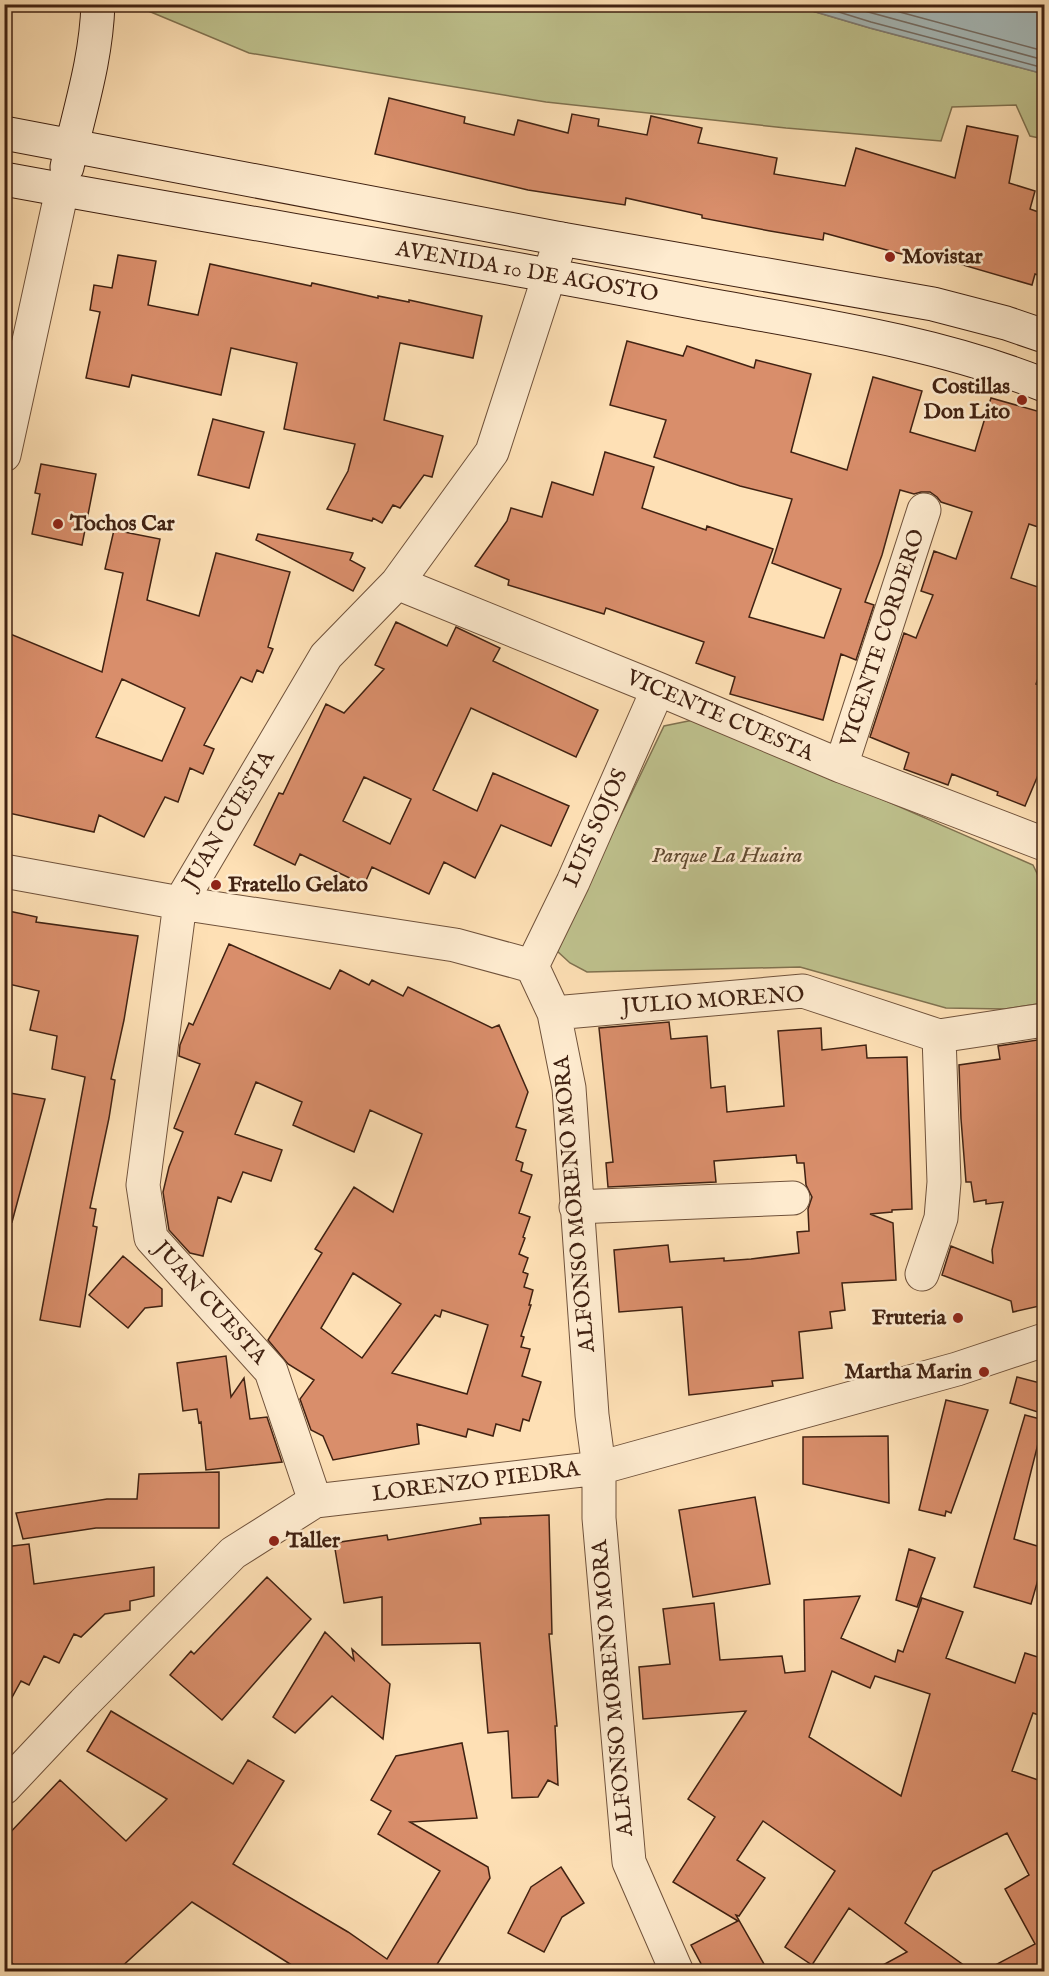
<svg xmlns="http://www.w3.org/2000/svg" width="1049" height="1976" viewBox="0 0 1049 1976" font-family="'IM FELL English',serif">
<rect width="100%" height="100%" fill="#fee0b5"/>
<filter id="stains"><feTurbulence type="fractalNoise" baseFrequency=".00333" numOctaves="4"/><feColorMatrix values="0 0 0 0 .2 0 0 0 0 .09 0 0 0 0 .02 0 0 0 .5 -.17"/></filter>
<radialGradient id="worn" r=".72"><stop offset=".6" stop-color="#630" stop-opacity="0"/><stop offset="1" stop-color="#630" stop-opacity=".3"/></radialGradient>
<path fill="#bfc28e" stroke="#807250" stroke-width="1.5" d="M134,5H792L870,28L1044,74V139L1030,136L1016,105L952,107L941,141L786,128L546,102L249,53Z
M698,719L1033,865L1044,888V1003L1005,1009L946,1008L800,967L587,972L570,963L556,950L664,726Z"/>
<path fill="#a6baba" stroke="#7e7d77" stroke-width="1.5" d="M792,5H1044V74L870,28Z"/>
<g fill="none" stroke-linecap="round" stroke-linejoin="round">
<path stroke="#746e66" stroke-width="1.5" d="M813,4L871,22L1044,68
M839,4L1044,60
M870,4L1044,51"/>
</g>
<path fill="#d98e6b" stroke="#412212" stroke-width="1.5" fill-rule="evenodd" d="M389,98L465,117L464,123L514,135L518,120L568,133L572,114L599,119L598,126L647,135L651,116L702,128L698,143L777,158L774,174L845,186L856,148L955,178L967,126L1018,136L1009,183L1035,191L1030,209L1044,214V277L1035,274L1032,285L922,253L920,259L824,233L823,240L770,231L702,218V215L626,198L625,205L528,190L375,154Z
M118,255L156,261L148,305L198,315L210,264L311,286L312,283L378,298V296L409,302V300L482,316L473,358L400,343L384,420L443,436L432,477L424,475L400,508L393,505L382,523L373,518L372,521L327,509L348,471L355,444L284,429L297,363L231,348L221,395L132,375L129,387L86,378L100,312L90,310L94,285L112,288Z
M627,341L683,356L687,346L754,368L756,360L811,374L791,452L847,470L873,377L922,391L910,432L975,451L991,398L1044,413V529L1029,524L1011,578L1044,589V662L1036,684L1044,687V761L1025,806L997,795L998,792L952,774L948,785L904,769L909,753L870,737L904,633L916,638L933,595L921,591L934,551L956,559L972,512L941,502L937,497L930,492H921L914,494L900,490L882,555L865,602L874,605L856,660L841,654L823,720L730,694L735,677L696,663L704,642L606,608L604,614L508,585L509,580L475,566L507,521L511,508L542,517L552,482L593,495L605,452L654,467L642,508L706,530L707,526L773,549L749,617L824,638L841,589L772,563L792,499L740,486L654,457L666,420L610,405Z
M213,419L264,432L249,488L198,475Z
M41,464L96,474L82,545L32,534L40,494L35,493Z
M114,530L160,539L147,600L199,616L216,553L290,572L268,647L273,649L263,673L257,670L252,682L241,677L204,745L214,749L203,774L190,768L178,802L165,797L144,837L99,815L94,832L4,812V651L8,633L102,672L123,573L105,569ZM122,679L185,708L162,761L96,737Z
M258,534L353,553L350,560L365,568L353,591L256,540Z
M396,622L447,646L456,627L460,629L500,648L493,661L598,710L576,757L471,708L433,790L477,811L493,773L569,806L551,846L501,825L475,878L444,862L429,894L372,867L364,885L300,854L295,865L254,845L279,793L283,794L326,704L344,713L384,669L375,665ZM364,777L411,799L390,844L343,821Z
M4,910L37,917L36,922L138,936L124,1020L111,1079L115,1080L109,1118L90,1208L96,1209L93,1226L97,1227L80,1327L40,1320L85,1077L52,1069L57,1036L30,1030L39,991L4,983Z
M229,944L330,989L340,970L369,985L372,980L403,996L408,987L492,1028L499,1025L528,1092L516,1127L526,1130L516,1160L523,1163L521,1171L532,1175L519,1213L530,1217L523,1237L525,1238L519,1254L528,1258L523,1272L528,1274L524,1287L533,1290L529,1305H531L521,1336L524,1337L521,1347L530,1349L522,1376L541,1382L529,1421L523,1419L520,1431L496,1424L493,1436L468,1429L466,1437L417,1424L419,1444L333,1460L323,1436L311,1430L300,1399L314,1380L288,1364L268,1340L322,1253L315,1249L354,1187L393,1212L422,1134L370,1110L354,1152L293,1125L302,1102L256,1082L235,1134L282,1150L271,1181L243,1172L231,1202L218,1197L203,1256L190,1253L169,1230L163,1192L169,1167L183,1132L174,1128L200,1064L179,1056L180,1045L189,1023L193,1025ZM353,1273L401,1304L362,1358L321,1328ZM442,1310L488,1325L467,1394L392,1373L435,1315L440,1317Z
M669,1022L671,1039L707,1036L711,1088L725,1086L727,1112L784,1106L778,1031L821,1028L822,1050L866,1045L867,1058L907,1057L912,1209L892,1210V1212L870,1214L893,1223L896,1280L842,1283L845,1310L830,1312L832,1328L799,1332L803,1378L772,1381L773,1386L689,1395L682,1307L619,1312L614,1250L668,1245L670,1262L724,1258V1261L751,1259L799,1253L797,1232L809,1231L808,1209L812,1197L806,1185L804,1163H797L796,1155L714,1161L716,1182L608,1187L606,1163L613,1162L599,1028Z
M1044,1039V1305L1013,1312L1011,1301L942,1275L951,1246L993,1263L992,1250L1003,1202L986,1204V1200L974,1202L971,1182H966L961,1119L959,1065L1000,1059L998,1046Z
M4,1092L45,1099L12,1222L4,1220Z
M123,1256L162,1289V1306L145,1308L128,1328L89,1295Z
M226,1356L231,1397L244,1378L250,1419L267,1417L282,1462L206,1470L201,1422L199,1423L197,1409L183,1411L177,1363Z
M1017,1377L1044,1384V1414L1010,1403Z
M946,1400L988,1410L951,1513L946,1511L945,1516L919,1510Z
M1025,1415L1044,1420L1014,1539L1044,1548V1559L1031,1604L974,1587Z
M888,1436L889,1503L803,1484V1437Z
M219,1472V1528H96L23,1539L16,1513L107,1499H137L139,1474Z
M755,1497L770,1584L693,1597L679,1510Z
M549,1515L552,1634H549L557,1726H555L558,1785L548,1780L538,1797L512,1798L508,1731L488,1733L480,1643L382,1645V1597L344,1603L334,1543L387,1535L388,1540L481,1524L480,1518Z
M29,1544L34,1584L154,1567V1596L130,1601V1610L105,1614L81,1637L74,1634L59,1663L44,1656L29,1685L21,1681L4,1712V1547Z
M909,1549L935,1558L917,1607L896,1600Z
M267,1577L311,1619L222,1720L170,1675L191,1651L194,1654Z
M860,1596L841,1638L895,1662L898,1650L903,1652L922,1598L963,1612L946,1658L1015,1683L1025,1653L1044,1659V1717L1033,1713L1012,1771L1044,1782V1971H984L1035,1944L1005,1889L1029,1875L1007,1833L933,1871L905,1923L972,1971H872L907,1952L849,1908L812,1965L785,1947L835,1871L763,1821L737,1860L765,1878L739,1916L736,1915L768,1971H705L691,1945L738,1921L673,1882L715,1817L688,1799L746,1711L643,1719L639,1667L670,1664L663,1609L714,1603L720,1660L782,1656L785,1673L805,1671L804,1600ZM832,1671L870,1688L875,1676L930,1694L901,1796L809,1737Z
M325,1632L354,1660L352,1649L390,1684L383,1739L332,1696L295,1733L273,1717Z
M111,1711L233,1784L248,1760L284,1781L233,1864L348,1932L387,1959L440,1871L378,1834L391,1811L371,1800L396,1756L462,1743L477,1818L410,1822L488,1867L490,1878L433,1971H301L192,1902L117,1971H21L4,1956V1839L60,1780L126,1841L167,1799L87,1751Z
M561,1867L584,1903L562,1917L544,1952L508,1933L531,1887Z"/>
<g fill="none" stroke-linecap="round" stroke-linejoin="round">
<defs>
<path id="minor" d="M397,583L658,689L841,766L1044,844
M841,766L924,510
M4,871L180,903L455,945L532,966L554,1013L569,1088L592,1415L599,1468V1518L629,1862L677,1972
M532,966L573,882L658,689
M554,1013L803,991L939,1036L1044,1020
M576,1207L793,1198
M922,1274L941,1218L944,1182L939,1036
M315,1501L271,1371L151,1238L143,1185L180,903L326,656L397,583L492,452L561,239
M4,1788L84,1703L233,1553L315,1501L599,1468L957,1369L1044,1340"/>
<path id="tertiary" d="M4,455L62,190"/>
<path id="secondary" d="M4,133L561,239L933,304L1006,323L1044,336
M67,167C79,111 96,63 98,4
M4,179C232,221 460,257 687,301C805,323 932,340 1044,385"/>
</defs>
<use href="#minor" stroke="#70523b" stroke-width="35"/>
<use href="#tertiary" stroke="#70523b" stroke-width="35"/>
<use href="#secondary" stroke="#412212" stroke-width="35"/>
<use href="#minor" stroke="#feebcf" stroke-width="33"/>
<use href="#tertiary" stroke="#feebcf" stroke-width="33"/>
<use href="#secondary" stroke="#feebcf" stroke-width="33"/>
</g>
<g fill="#8f2418" stroke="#feebcf" stroke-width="2">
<circle cx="890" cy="257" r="6"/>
<circle cx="1022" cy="400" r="6"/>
<circle cx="58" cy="524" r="6"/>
<circle cx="216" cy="885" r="6"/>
<circle cx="958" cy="1318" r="6"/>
<circle cx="984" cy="1372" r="6"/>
<circle cx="274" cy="1541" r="6"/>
</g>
<g text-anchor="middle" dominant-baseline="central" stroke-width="5" stroke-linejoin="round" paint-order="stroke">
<g font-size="22" font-weight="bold" fill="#412212" stroke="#feebcf" text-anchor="start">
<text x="902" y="257">Movistar</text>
<text x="1010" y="387" text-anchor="end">Costillas<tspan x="1010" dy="25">Don Lito</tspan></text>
<text x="70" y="524">Tochos Car</text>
<text x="228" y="885">Fratello Gelato</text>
<text x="946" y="1318" text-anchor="end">Fruteria</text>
<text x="972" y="1372" text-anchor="end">Martha Marin</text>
<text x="286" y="1541">Taller</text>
</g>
<g font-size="22" fill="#412212" stroke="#feebcf">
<text transform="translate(527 272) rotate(10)">AVENIDA 10 DE AGOSTO</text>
<text transform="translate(883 638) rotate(-72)">VICENTE CORDERO</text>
<text transform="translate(720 716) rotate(23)">VICENTE CUESTA</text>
<text transform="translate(229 820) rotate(-59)">JUAN CUESTA</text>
<text transform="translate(596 828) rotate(-66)">LUIS SOJOS</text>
<text transform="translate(713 1001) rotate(-4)">JULIO MORENO</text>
<text transform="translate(575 1204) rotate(-95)">ALFONSO MORENO MORA</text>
<text transform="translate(210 1303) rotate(48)">JUAN CUESTA</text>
<text transform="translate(476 1482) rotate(-7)">LORENZO PIEDRA</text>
<text transform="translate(613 1688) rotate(-95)">ALFONSO MORENO MORA</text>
</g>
<g font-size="22" font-style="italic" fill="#604a31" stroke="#feebcf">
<text x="727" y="856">Parque La Huaira</text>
</g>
</g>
<rect width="1049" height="1976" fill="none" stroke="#fee0b5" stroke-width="24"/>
<rect x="6" y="6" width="1037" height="1964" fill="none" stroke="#412212" stroke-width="3"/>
<rect x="12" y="12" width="1025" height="1952" fill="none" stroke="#412212" stroke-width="1.5"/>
<rect width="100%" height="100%" filter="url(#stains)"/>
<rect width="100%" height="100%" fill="url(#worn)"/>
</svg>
